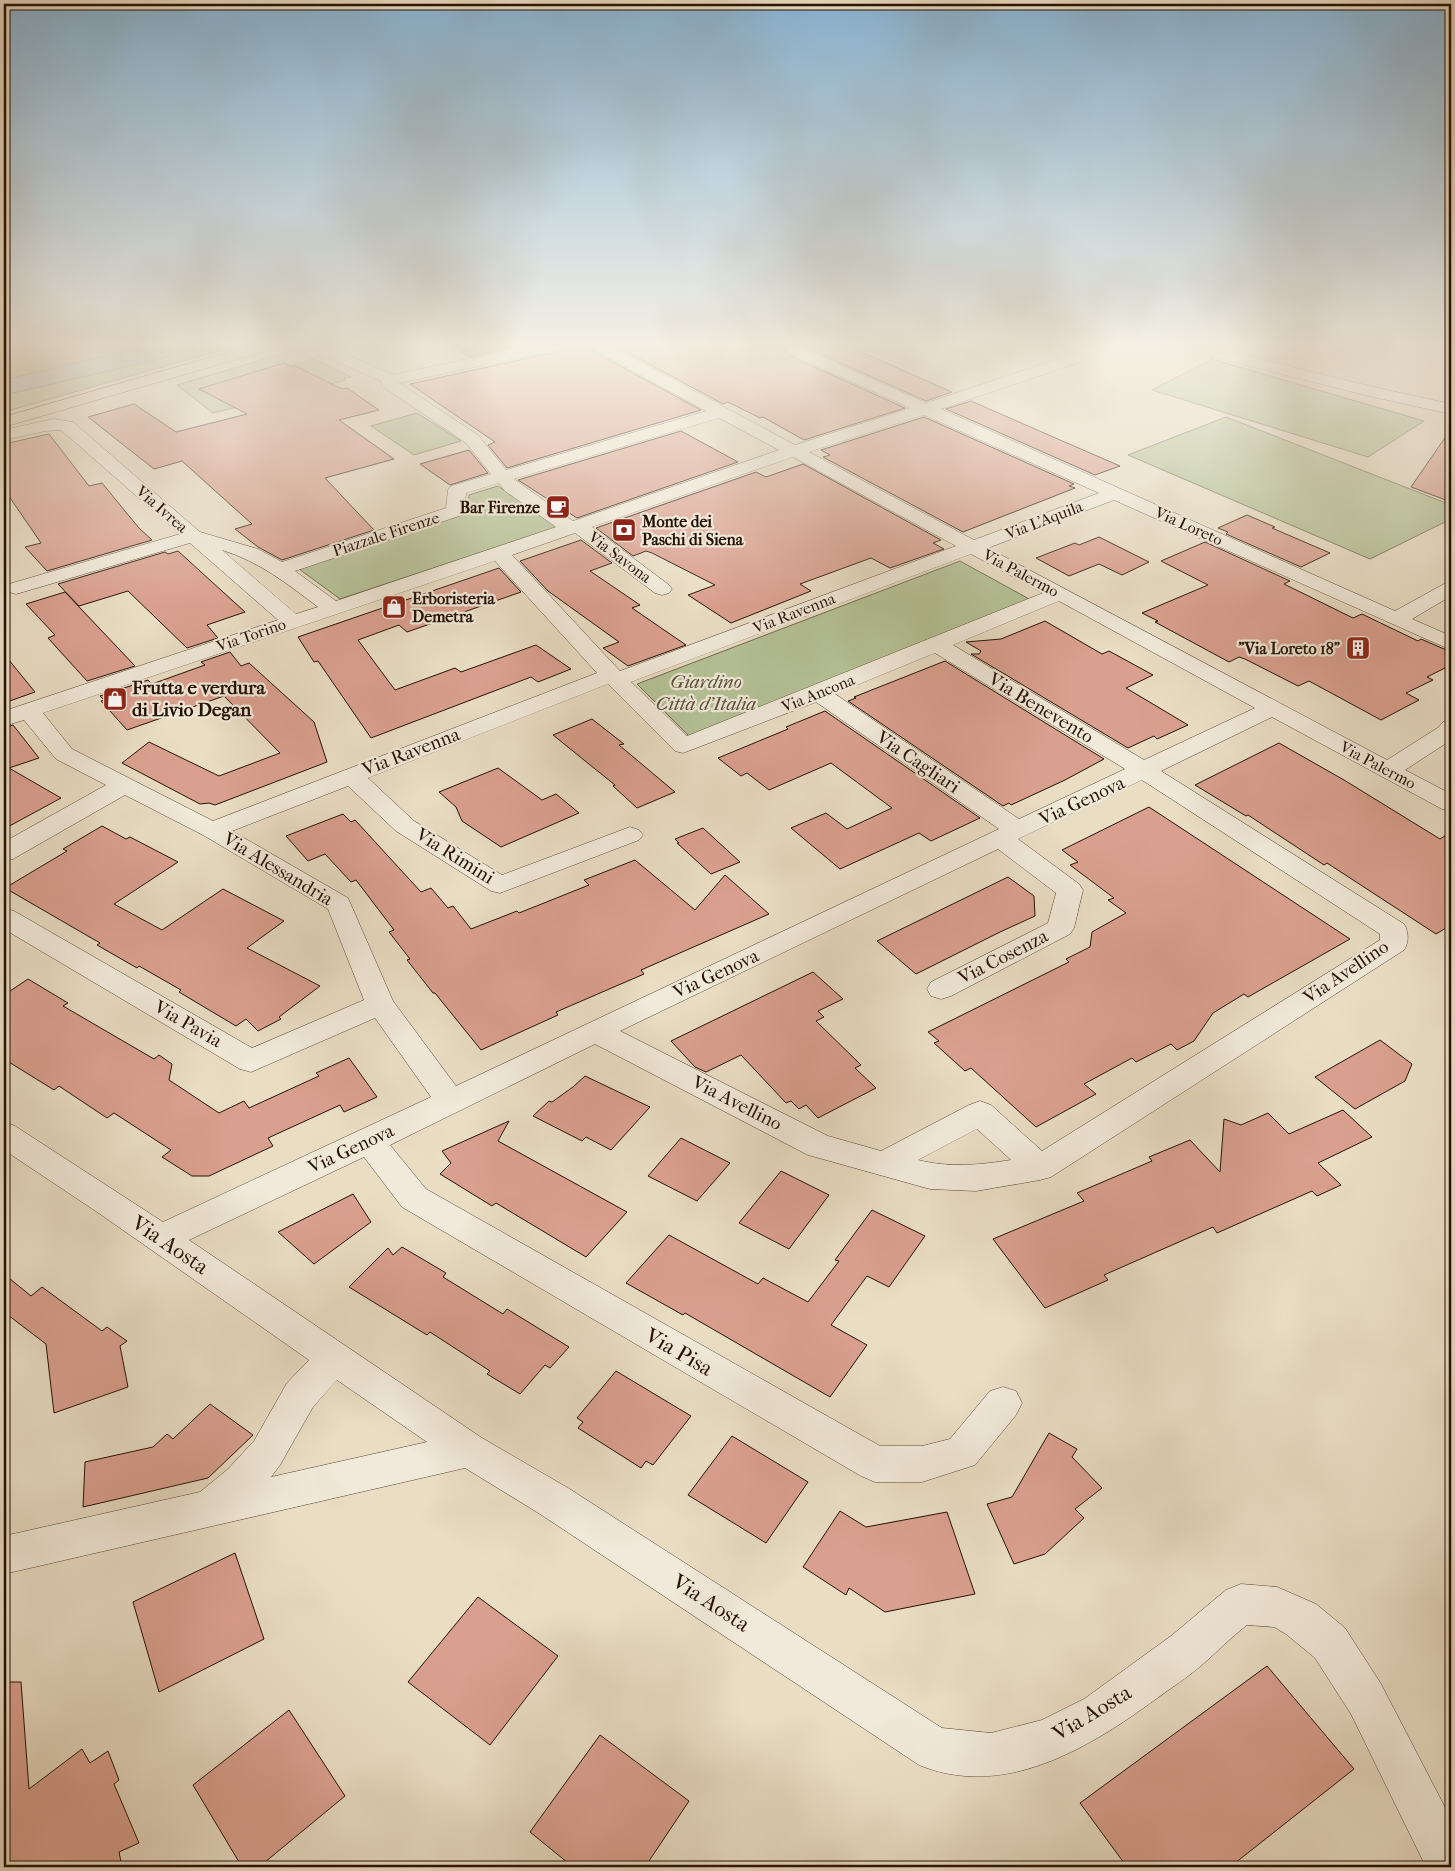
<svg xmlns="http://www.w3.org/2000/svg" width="1455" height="1871" viewBox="0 0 1455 1871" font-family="'IM FELL French Canon',serif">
<rect width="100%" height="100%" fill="#e9ddc4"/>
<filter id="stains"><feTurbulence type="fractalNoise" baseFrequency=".004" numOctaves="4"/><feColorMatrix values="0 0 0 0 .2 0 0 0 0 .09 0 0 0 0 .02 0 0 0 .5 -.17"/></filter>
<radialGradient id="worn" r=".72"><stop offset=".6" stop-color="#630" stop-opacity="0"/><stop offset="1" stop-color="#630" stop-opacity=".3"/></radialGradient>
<path fill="#b4c296" stroke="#6c6a4c" d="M4,342H164L4,380Z
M217,342H250L4,412V395L142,363Z
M295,350L351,377L344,378L346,380L213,413L177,385Z
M1212,359L1424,421L1368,457L1152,390Z
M417,413L461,441L414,455L371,426Z
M1226,417L1451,505V519L1370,559L1128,455Z
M498,486L557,527L340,599L299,569L468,513L469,495Z
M960,561L1031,600L689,736L637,684Z"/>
<path fill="#9bbabd" stroke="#6c7672" d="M164,342H217L142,363L4,395V380Z"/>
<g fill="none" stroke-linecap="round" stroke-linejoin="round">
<path stroke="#606660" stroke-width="1" d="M161,342L158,350L160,353L199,342"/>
</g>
<path fill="#daa08f" stroke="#251102" d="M451,342H535L468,357Z
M579,342H582L585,347L701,410L507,468L488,445L495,442L410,384L570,349L576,347Z
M608,342H793L815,351L841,343L952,392L926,401L800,345H789L784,350L788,355L905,408L804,440L763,417L760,418L728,402L723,404Z
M284,363L291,367L295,366L342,389L347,388L379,410L339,420L394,459L325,478L374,530L282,560L258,547L235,529L252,524L182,461L154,469L88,417L134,404L176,432L247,414L199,389Z
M971,401L1067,443L1120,466L1095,475L946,409Z
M924,417L1074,484L1069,486L1075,488L963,532L823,457L830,455L821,450Z
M1451,429V502L1411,487Z
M681,431L738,462L577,518L518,480Z
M49,434L89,486L102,483L139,528L152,540L47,571L25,547L41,543L4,489V444Z
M469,450L488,473L450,485L420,464Z
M803,464L941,540L933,543L944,549L890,568L871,558L800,584L811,591L731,623L688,595L715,585L652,553L646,551L633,556L596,528L756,472L766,477Z
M1247,515L1275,527L1272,528L1330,553L1301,567L1226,534L1228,532L1218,528Z
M1099,537L1149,562L1122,575L1099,564L1069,576L1036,558L1075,543L1079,545Z
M581,540L612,563L590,571L640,605L632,608L686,645L628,666L603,648L619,642L548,591L520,561Z
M1205,542L1290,581L1284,584L1353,618L1362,614L1418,641L1421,639L1451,652V665L1427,677L1433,680L1406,693L1419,700L1381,720L1309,681L1298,686L1245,659L1239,657L1229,662L1155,622L1158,621L1142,613L1208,585L1161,561Z
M178,551L245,612L207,625L218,638L187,648L128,591L79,606L58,584L165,552L168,554Z
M499,568L521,592L407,632L399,625L358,640L395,690L455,668L461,672L536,645L571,669L538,682L531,677L371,738L318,661L314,662L298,637Z
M65,592L135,666L87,681L48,638L55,635L26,604Z
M1045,621L1102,654L1109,651L1153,675L1126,688L1188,725L1157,739L1154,736L1128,748L971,654H979L981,651L966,642L1001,639Z
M230,652L241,666L249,663L314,722L327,762L215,805L209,803L200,804L122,763L149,742L219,776L280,753L224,696L127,730L101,701L104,700L100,696L148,680L152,684L205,665L201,662Z
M4,654L35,692L4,703Z
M945,661L1104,759L1065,780L1011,805L1009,803L1003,806L848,701L856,698L854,697Z
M825,711L980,818L931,841L919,833L840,869L791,828L826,813L847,829L892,808L831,763L769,790L747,773L741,776L718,758L788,729L786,727Z
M592,719L624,744L619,745L675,792L637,808L613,786L615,785L553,735Z
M13,725L39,758L9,768L61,798L4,829V728Z
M1279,743L1344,780L1440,839L1451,832V925L1436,934L1327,863L1324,865L1248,815L1246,816L1195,785Z
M498,768L542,800L556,794L579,813L501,847L462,821L456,807L439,792Z
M1149,807L1350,939L1248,997L1244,994L1213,1013L1194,1041L1177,1050L1171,1044L1136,1062L1132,1058L1084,1084L1096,1094L1036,1127L971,1068L965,1071L934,1043L939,1041L928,1032L1069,962L1066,959L1090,947L1092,932L1126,913L1108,900L1114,898L1070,865L1078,862L1062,850Z
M343,814L351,822L355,820L421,892L431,888L448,908L453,906L471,929L517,911L519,913L589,885L584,880L635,860L695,910L725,875L769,914L641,970L644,974L556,1012L558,1015L481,1050L435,993H433L407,960L410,959L389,932L394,930L356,880L351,882L325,854L308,861L286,836Z
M102,826L126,839L130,837L178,862L114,904L162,930L223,889L284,921L247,948L320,986L279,1017L281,1019L258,1031L246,1019L236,1026L179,992L181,990L139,966L137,968L97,945L100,943L5,888L67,851L63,849Z
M703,828L740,862L711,874L677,843H679L675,839Z
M1008,877L1034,896L1035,916L1000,932L916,974L877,941Z
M813,972L843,999L818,1011L824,1017L816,1021L861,1065L855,1068L876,1088L818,1118L806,1105L799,1109L791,1101L786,1103L741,1055L706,1072L695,1067L671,1041Z
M28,979L68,1003L63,1006L154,1059L159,1055L172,1064L169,1080L219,1113L244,1101L249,1108L319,1076L316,1073L349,1058L377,1097L344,1112L340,1105L268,1138L273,1146L209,1176H192L162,1157L171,1150L114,1113L107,1118L59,1086L54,1090L4,1059V995Z
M1380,1040L1412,1064L1405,1081L1355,1109L1315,1077Z
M585,1076L650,1107L611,1150L586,1137L582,1141L533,1116L549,1101L552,1102L573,1087Z
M1343,1110L1372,1137L1318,1163L1341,1185L1317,1196L1312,1191L1217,1233L1213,1227L1104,1275L1108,1280L1045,1308L993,1239L1084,1201L1077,1193L1152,1161L1149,1157L1190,1140L1220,1172L1224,1119L1241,1125L1268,1113L1289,1134Z
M509,1121L498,1141L627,1212L586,1257L496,1203L492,1206L440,1174L451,1163L442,1151Z
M681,1138L730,1163L697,1201L648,1176Z
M781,1171L829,1195L789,1249L739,1223Z
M353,1194L371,1222L314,1264L278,1232Z
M872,1210L925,1236L889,1287L867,1276L831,1325L867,1345L830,1397L685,1313L683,1315L626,1283L669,1235L758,1284L763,1278L808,1302L839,1261L835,1260Z
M402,1247L446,1273L443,1277L503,1314L507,1309L569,1347L550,1368L545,1365L520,1394L487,1374L490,1371L430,1332L427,1335L349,1287L388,1248L393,1255Z
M4,1274L31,1296L42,1287L102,1331L107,1327L127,1341L120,1346L128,1387L54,1413L46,1344L4,1312Z
M616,1371L691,1416L653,1465L646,1461L641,1468L578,1428L583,1422L577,1418Z
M210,1404L253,1435L208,1478L83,1507L85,1462L153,1447L167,1434L173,1439Z
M1049,1433L1077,1449L1072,1457L1102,1488L1075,1509L1084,1518L1045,1554L1014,1564L987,1504L1012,1497Z
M732,1436L808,1482L766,1543L688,1495Z
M840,1511L866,1527L947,1512L975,1594L885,1612L849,1588L846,1595L803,1567Z
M235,1553L264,1639L159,1692L133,1602Z
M478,1597L558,1656L490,1745L408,1682Z
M1267,1666L1354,1769L1230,1867H1127L1080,1803Z
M4,1682H21L29,1789L82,1749L90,1763L108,1751L119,1780L114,1784L139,1843L119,1852L122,1867H4Z
M289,1710L345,1796L259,1867H242L193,1785Z
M600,1735L689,1801L645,1867H573L530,1832Z"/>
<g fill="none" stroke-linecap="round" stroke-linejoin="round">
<defs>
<path id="minor" d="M305,342H318L393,375L546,342H577L575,345L570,347L399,383L478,435L506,470L706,411L586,345L584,342H603L795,445L910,408L789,353L786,350L789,347H799L926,403L1061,358L1034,342H1054L1074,353L1093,342H1112L1080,362L941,409L1395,611L1444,584L1451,582V596L1412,619L1451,636V650L1114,500L988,548L1387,760L1439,727L1443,722L1451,720V740L1405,770L1451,794V811L1442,809L1272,717L1161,771L1404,924C1409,933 1409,942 1404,950L1051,1177L1040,1180L976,1191L930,1189L819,1158L808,1155L595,1044L390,1145L426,1189L880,1446H922L950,1439L990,1391L1003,1387L1016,1391L1022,1403L1016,1415L975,1465L922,1482H875L861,1476L402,1207L364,1157L189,1240L482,1438L568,1488L942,1728L991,1733L1042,1720L1084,1699L1171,1636L1226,1590L1241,1584L1277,1587L1316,1604L1345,1628L1381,1684L1451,1819V1867H1426L1351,1714L1315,1658L1286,1634L1274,1627L1247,1625C1231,1637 1217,1652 1202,1665C1188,1677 1171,1688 1156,1699C1089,1748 1004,1800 919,1765L540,1514L465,1468L4,1574V1536L200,1492L228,1469L254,1441L287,1383L309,1360L100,1214L4,1150V1122L15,1126L163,1222L431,1097L375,1018L251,1072L240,1069L4,929V908L14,911L252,1048L364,1000L328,909L203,835L125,795L13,859L4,861V842L106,785L56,759L24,720L4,726V711L278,620L190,543L23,592L16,594L9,592L6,588L9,584L180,534L61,430L45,431L4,440V430L53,419L73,422L200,532L258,549L282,562L446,508L448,490L451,486L491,474L466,443L382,386L381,381L322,355L292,365L286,363L284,360L286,357L309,350L303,345ZM924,415L1099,493L974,540L809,452ZM719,418L779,450L573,521L514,479ZM793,457L956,546L620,671L512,555L575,533L655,593L662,595L669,593L672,589L669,585L592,527ZM499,483L505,491L556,527L336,601L295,571L462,515L464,511L466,493ZM222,550C260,562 286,583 318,607L296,614ZM971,554L1043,593L687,736L631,682ZM495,561L597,673L213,821L72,749L43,713ZM1059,601L1255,708L1144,760L953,645ZM935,653L1125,769L1019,819L835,694ZM608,684L675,751L683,753L816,702L999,829L456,1086L393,1001L348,898L232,831L348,786L396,831L491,891L500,893L639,840L643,835L639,830L630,827L502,875L414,821L368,778ZM1142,780L1380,934V940L1042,1151L991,1105L980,1101L969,1105L881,1151L828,1136L620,1031L998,849L1056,893L1048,923L931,982L927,989L931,996L941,999L951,996L1070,934L1074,928L1083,890L1079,884L1018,839ZM977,1129L1011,1160C980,1165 949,1168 918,1160ZM337,1380L427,1442L271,1477L280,1465L313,1407Z
M1164,342H1191L1369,386L1451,404V414L1369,396L1166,345Z"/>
<path id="major" d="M263,342H288L286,345L4,427V417Z"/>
</defs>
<use href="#minor" stroke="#564432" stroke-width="1"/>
<use href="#major" stroke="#251102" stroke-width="1"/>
<use href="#minor" fill="#f1e9d9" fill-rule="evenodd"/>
<use href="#major" fill="#e9ddc4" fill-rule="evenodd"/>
</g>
<linearGradient id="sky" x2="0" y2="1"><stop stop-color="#89b6d7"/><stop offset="0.57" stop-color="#f5f0e4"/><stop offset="1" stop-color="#f5f0e4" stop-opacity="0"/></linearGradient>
<rect width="1455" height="604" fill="url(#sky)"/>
<defs>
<symbol id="cafe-square" viewBox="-11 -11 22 22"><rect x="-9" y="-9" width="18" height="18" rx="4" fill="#8f2418" stroke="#f1e9d9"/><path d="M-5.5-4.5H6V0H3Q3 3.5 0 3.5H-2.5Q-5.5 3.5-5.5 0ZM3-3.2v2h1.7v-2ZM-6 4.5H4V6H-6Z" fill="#fff"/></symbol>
<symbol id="bank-square" viewBox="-11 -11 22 22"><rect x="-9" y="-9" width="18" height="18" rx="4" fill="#8f2418" stroke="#f1e9d9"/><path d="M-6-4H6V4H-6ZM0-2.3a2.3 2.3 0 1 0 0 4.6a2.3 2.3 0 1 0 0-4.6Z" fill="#fff"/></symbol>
<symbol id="shop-square" viewBox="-11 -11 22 22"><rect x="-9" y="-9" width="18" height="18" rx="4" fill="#8f2418" stroke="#f1e9d9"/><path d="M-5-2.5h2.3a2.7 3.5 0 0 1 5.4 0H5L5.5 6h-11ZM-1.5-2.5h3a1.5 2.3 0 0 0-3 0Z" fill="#fff"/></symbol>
<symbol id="building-square" viewBox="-11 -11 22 22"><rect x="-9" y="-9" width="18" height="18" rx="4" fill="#8f2418" stroke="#f1e9d9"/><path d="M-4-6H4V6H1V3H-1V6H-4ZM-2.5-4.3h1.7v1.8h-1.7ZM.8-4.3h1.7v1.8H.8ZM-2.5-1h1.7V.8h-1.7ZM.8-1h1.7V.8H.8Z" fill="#fff"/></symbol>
</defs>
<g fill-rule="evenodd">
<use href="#cafe-square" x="544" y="493" width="28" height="28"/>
<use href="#bank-square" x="610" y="516" width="28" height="28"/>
<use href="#shop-square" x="380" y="593" width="28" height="28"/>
<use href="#building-square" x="1344" y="634" width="28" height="28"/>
<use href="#shop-square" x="101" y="685" width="28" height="28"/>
</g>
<g text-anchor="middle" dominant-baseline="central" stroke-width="4.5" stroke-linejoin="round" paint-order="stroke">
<g font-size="16" font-weight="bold" fill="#251102" stroke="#f1e9d9" text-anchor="end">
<text x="540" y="507">Bar Firenze</text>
<text x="642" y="521" text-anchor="start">Monte dei<tspan x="642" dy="18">Paschi di Siena</tspan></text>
<text x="412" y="598" text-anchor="start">Erboristeria<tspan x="412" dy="18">Demetra</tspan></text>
<text x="1340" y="648">"Via Loreto 18"</text>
</g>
<g font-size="16" fill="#251102" stroke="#f1e9d9">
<text transform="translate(162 509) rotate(41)">Via Ivrea</text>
<text transform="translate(1044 520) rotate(-21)">Via L'Aquila</text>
<text transform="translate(1189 526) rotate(24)">Via Loreto</text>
<text transform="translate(386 534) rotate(-18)">Piazzale Firenze</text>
<text transform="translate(620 557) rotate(37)">Via Savona</text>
<text transform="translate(1021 573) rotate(28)">Via Palermo</text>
<text transform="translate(794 613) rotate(-21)">Via Ravenna</text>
<text transform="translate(251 635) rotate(-19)">Via Torino</text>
<text transform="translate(818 693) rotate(-22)">Via Ancona</text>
<text transform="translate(1378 765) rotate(28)">Via Palermo</text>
</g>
<g font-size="19" font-style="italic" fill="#574f36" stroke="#f1e9d9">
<text x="706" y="682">Giardino<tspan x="706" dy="22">Città d'Italia</tspan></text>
</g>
<g font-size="19" font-weight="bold" fill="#251102" stroke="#f1e9d9" text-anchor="start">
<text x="132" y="688">Frutta e verdura<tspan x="132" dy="22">di Livio Degan</tspan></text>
</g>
<g font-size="19" fill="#251102" stroke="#f1e9d9">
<text transform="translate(1041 708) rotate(31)">Via Benevento</text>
<text transform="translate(411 752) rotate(-21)">Via Ravenna</text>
<text transform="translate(918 762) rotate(34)">Via Cagliari</text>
<text transform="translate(1082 801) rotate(-25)">Via Genova</text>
<text transform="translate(455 856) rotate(32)">Via Rimini</text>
<text transform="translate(278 869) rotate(31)">Via Alessandria</text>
<text transform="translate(1003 957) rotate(-27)">Via Cosenza</text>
<text transform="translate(1346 972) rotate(-34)">Via Avellino</text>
<text transform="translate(716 974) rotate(-25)">Via Genova</text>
<text transform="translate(188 1024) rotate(30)">Via Pavia</text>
<text transform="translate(737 1103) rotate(27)">Via Avellino</text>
<text transform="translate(351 1149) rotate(-25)">Via Genova</text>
</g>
<g font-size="22" fill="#251102" stroke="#f1e9d9">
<text transform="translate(170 1245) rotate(34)">Via Aosta</text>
<text transform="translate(679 1352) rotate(30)">Via Pisa</text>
<text transform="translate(711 1603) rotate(33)">Via Aosta</text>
<text transform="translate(1092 1713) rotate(-31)">Via Aosta</text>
</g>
</g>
<rect width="1455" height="1871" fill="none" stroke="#e9ddc4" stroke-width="20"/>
<rect x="5" y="5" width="1445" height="1861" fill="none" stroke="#251102" stroke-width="2.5"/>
<rect x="10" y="10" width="1435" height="1851" fill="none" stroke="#251102"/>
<rect width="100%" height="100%" filter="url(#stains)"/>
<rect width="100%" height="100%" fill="url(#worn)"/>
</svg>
